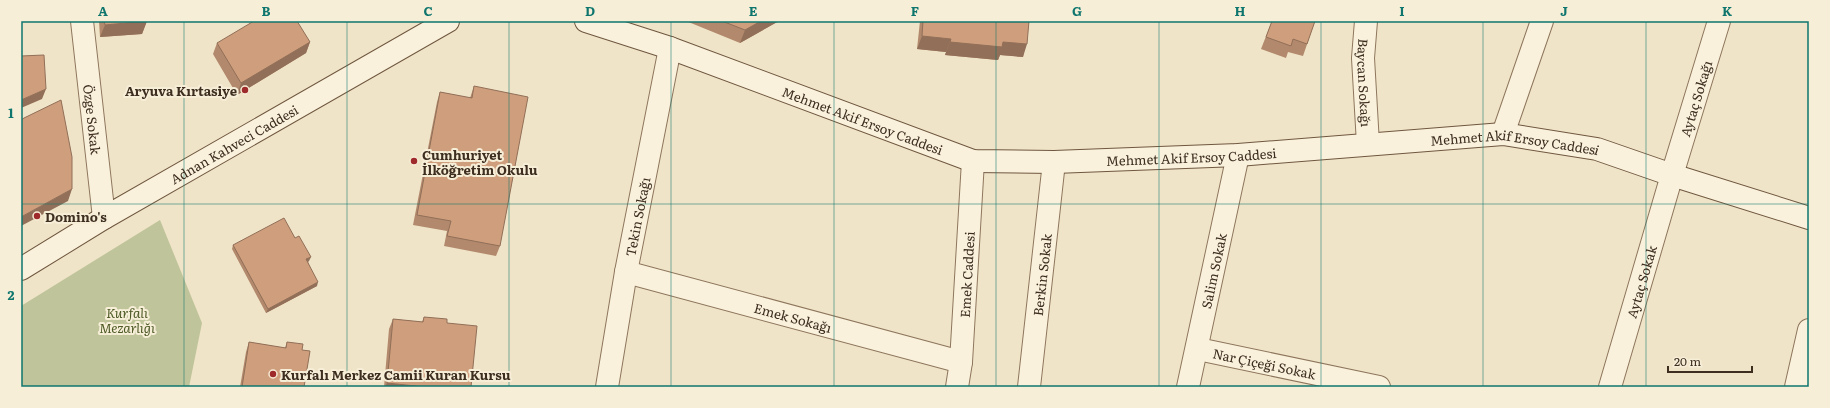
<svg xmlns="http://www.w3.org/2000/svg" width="1830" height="408" viewBox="0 0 1830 408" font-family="Literata,serif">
<rect width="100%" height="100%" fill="#f0e4c8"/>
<path fill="#bfc49a" d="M160,220L202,323L189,387H21V306Z"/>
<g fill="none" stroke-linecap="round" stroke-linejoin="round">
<defs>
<g id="street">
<path id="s1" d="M82,21L104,218"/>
<path id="s2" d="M1366,21L1363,58L1368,144"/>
<path d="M1503,134L1542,21"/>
<path id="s3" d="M626,272L961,362"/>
<path id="s4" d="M1198,349L1379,387"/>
<path id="s5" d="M607,387L626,272L670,48"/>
<path id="s6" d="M957,387L961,362L973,161"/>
<path id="s7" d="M1029,387L1054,162"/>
<path id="s8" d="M1188,387L1238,155"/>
<path id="s9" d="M1610,387L1672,175L1719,21"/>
<path d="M1796,387L1809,330"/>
</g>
<g id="secondary">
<path id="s10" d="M586,21L670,48L973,161L1054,162L1238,155L1503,134L1597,149L1672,175L1809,218"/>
<path id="s11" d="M21,269L104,218L448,21"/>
</g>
</defs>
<use href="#street" stroke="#8d765c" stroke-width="24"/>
<use href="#secondary" stroke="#6f573f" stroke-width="24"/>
<use href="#street" stroke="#faf1dc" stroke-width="22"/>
<use href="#secondary" stroke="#faf1dc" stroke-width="22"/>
</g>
<path fill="#b2896c" d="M99,21H147L142,34L100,37Z
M686,21H779L740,43Z
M920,21H1029L1023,57L1000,55L998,60L945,55L946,52L917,49Z
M1272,21H1315L1303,56L1288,52L1286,58L1261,49Z
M310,42L306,53L237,95L213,54L217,43Z
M474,86L500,246L496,256L444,246L447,231L413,225L437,102L440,92L470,98Z
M295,238L309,261L308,262L317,286L266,313L232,249L233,245Z
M424,317L447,323L471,387H384L389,329L393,319L422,322Z
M249,342L285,348L287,342L302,350L304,387H240L246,352Z"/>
<path fill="#916f58" d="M147,21L142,34L100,37L105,25Z
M761,21H779L740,43L745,30Z
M922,36L951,39L946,52L917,49Z
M310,42L306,53L237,95L241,83Z
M950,42H1003L1027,44L1023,57L1000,55L998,60L945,55Z
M46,89L42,99L21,108V100Z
M72,189L68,201L21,226V217Z
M311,257L309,261L305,263L306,259Z
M318,282L317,286L266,313L268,309Z
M387,383L425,387H385Z"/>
<path fill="#cf9f7d" stroke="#916f58" d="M104,21H147L105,25Z
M254,21H297L310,42L241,83L217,43Z
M722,21H761L745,30Z
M923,21H1029L1027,44L1003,42L1002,47L950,42L951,39L922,36Z
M1272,21H1315L1307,44L1293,39L1291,46L1266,37Z
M44,55L46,89L21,100V56Z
M474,86L528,97L500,246L447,236L451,221L417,215L440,92L472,98Z
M61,100L72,157V189L21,217V120L24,118Z
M284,218L295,238L299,236L311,257L306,259L318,282L268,309L233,245Z
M424,317L447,319V323L477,326L471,387H425L387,383L393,319L423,322Z
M249,342L286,348L287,342L303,344L302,350L310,351L304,387H242Z"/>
<path fill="none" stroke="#0f766e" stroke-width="1" stroke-opacity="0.55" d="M184,21V387M347,21V387M509,21V387M671,21V387M834,21V387M996,21V387M1159,21V387M1321,21V387M1483,21V387M1646,21V387M21,204H1809"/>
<g fill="#9e2a2b" stroke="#f7eed8" stroke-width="1.5">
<circle cx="245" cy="90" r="4"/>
<circle cx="414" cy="161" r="4"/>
<circle cx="37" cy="216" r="4"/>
<circle cx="273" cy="374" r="4"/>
</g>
<g text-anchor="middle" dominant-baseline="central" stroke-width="4" stroke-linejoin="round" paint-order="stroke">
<g font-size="13" fill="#3d2e20" stroke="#f7eed8">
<text stroke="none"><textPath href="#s2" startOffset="62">Baycan Sokağı</textPath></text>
<text stroke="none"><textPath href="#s9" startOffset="301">Aytaç Sokağı</textPath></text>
<text stroke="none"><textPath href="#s1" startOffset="99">Özge Sokak</textPath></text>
<text stroke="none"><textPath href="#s10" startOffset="294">Mehmet Akif Ersoy Caddesi</textPath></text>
<text stroke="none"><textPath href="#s11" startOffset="247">Adnan Kahveci Caddesi</textPath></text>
<text stroke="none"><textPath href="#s10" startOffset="955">Mehmet Akif Ersoy Caddesi</textPath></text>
<text stroke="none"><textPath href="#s10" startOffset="630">Mehmet Akif Ersoy Caddesi</textPath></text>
<text stroke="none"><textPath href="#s5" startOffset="173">Tekin Sokağı</textPath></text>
<text stroke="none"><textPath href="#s8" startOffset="119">Salim Sokak</textPath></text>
<text stroke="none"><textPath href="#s6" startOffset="113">Emek Caddesi</textPath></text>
<text stroke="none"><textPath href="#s7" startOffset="113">Berkin Sokak</textPath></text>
<text stroke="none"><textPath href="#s9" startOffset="110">Aytaç Sokak</textPath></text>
<text stroke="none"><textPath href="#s3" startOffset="173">Emek Sokağı</textPath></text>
<text stroke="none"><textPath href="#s4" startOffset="68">Nar Çiçeği Sokak</textPath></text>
</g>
<g font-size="13" font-weight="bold" fill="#3d2e20" stroke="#f7eed8" text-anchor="start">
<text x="237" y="90" text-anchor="end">Aryuva Kırtasiye</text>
<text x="422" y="154">Cumhuriyet<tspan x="422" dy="15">İlköğretim Okulu</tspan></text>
<text x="45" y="216">Domino's</text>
<text x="281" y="374">Kurfalı Merkez Camii Kuran Kursu</text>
</g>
<g font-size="13" font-style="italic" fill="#4d5a26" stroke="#f7eed8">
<text x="127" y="312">Kurfalı<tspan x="127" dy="15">Mezarlığı</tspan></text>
</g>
</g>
<rect width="1830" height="408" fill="none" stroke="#f7eed8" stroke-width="44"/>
<path d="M1668 366v6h84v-6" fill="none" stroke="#3d2e20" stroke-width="2"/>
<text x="1674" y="366" font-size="12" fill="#3d2e20" stroke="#f7eed8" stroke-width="3" paint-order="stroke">20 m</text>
<rect x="22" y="22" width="1786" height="364" fill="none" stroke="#0f766e" stroke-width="1.5"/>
<g font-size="13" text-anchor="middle" font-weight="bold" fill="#0f766e">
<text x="103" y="16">A</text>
<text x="266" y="16">B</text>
<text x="428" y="16">C</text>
<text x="590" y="16">D</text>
<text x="753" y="16">E</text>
<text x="915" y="16">F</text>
<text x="1077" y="16">G</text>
<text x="1240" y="16">H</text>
<text x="1402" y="16">I</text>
<text x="1564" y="16">J</text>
<text x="1727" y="16">K</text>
<text x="11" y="118">1</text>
<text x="11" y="300">2</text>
</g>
</svg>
